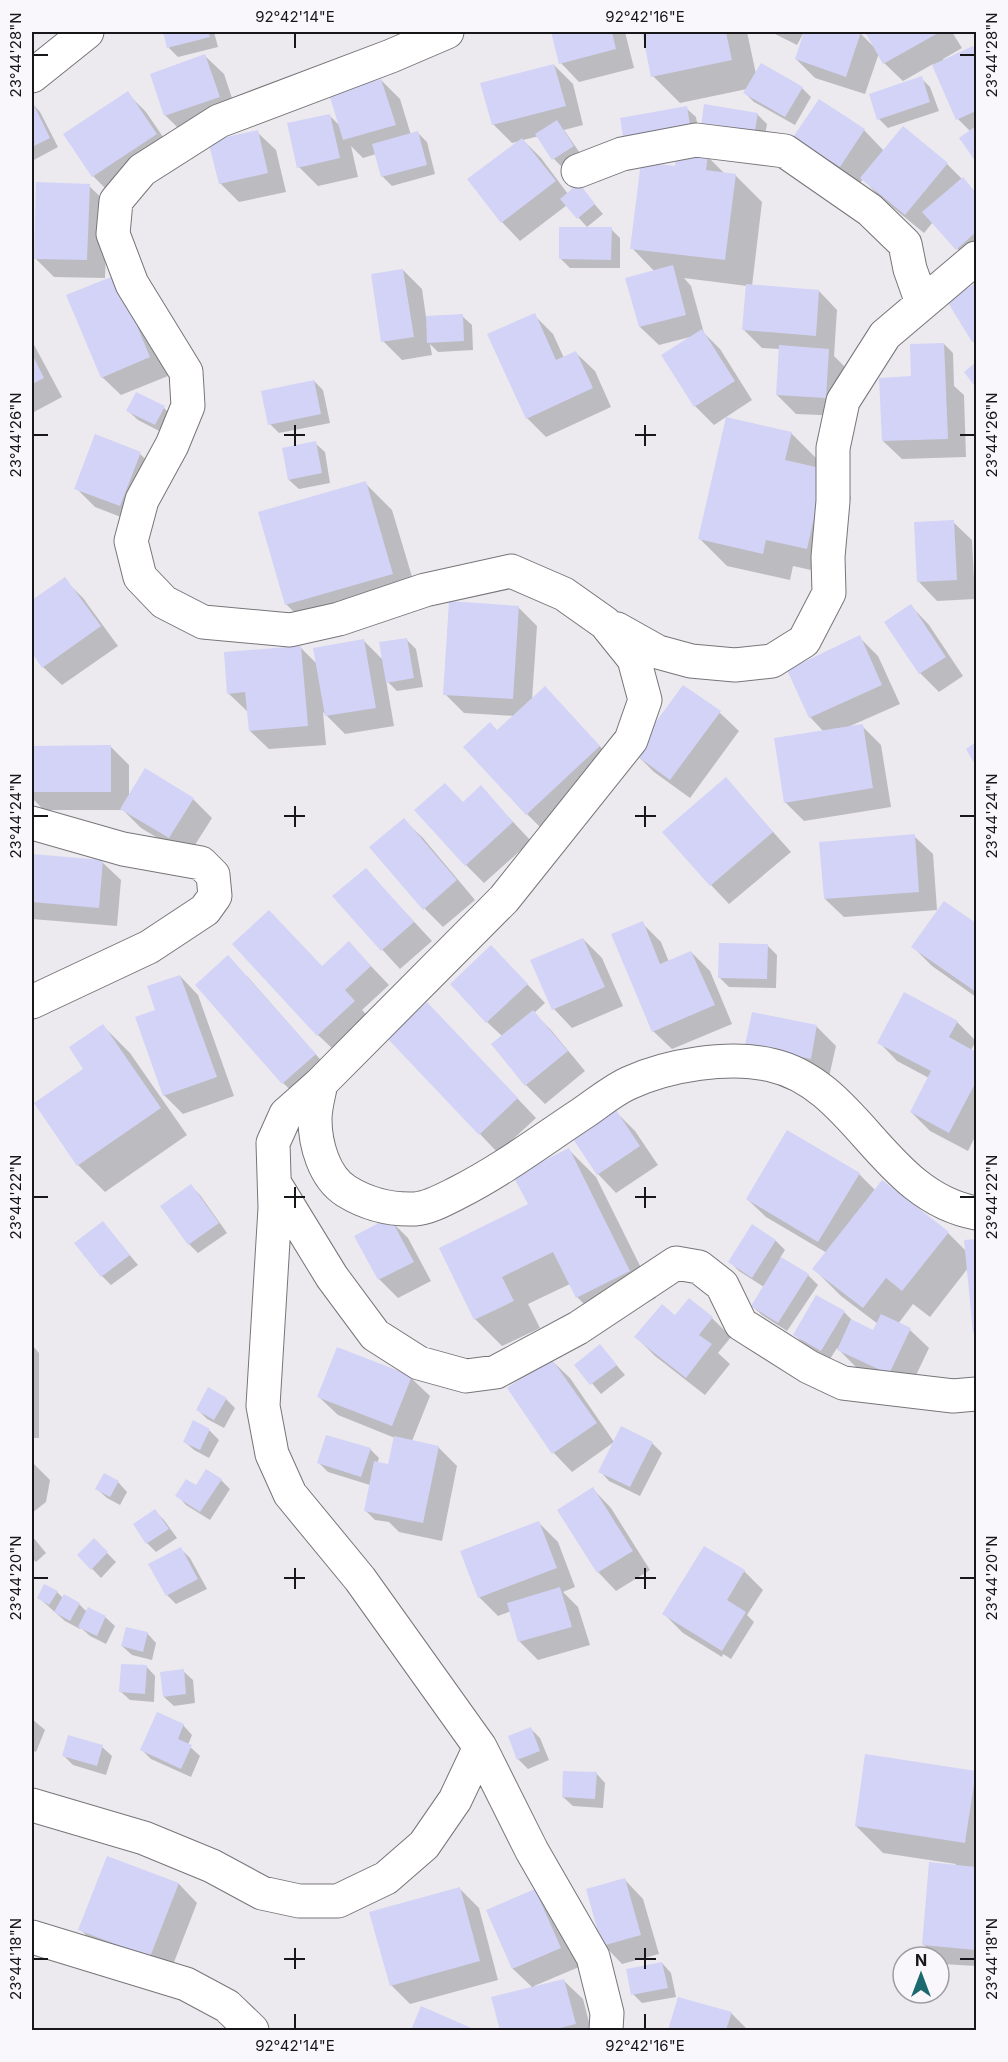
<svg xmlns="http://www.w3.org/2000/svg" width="1008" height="2062" font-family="Inter,sans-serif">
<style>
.shadow{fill:#0003}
.building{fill:#d2d3f6}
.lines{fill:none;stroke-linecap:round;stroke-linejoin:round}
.street-casing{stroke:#777579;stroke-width:35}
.street{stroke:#fff;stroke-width:33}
.ticks{fill:none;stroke:#171618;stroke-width:2}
.neatline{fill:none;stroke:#171618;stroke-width:2}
.ticks-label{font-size:15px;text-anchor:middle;fill:#171618}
</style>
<rect width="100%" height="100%" fill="#eceaef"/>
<path class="shadow" d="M165,32H214L218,47L178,57L169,48Z
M553,32H625L634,68L579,82L561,63Z
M644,32H747L756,74L802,88L811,97L795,125L754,102L745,93L747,89L680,103L653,76Z
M771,32H855L860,33L874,47L866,32H952L962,48L943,59L944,61L973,48L976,52V159L962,138L971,132L958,119L933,64L903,81L884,63L879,53L865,94L815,78L796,59L805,34H803L797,45Z
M205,56L224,74L238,116L184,134L166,116L152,75Z
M554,65L573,84L583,125L564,130L582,156L563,168L554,159L539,136L523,140L541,158L568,194L579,186L603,214L587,227L567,205L520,241L502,222L520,141L512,143L493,124Z
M921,78L930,87L939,111L888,128L879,119Z
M381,80L400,99L411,135L418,133L427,142L435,174L392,186L383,177L376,154L363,158L351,146L358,177L318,186L299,167L329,115L340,126Z
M127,93L146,112L174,153L112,195L93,176L65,135Z
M32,103L40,112L58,147L32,161Z
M686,108L696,117L700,140L626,142Z
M757,114L767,124L763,145L712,136Z
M864,130L884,151L947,164L976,193L975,268L933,222L924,233L880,197L863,179L859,185L814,155L795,137Z
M257,132L276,150L286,192L239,202L220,183Z
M708,157L725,174L735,175L762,202L752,286L819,291L837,310L834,356L847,369L844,416L796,414L777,395L780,349L762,348L743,329L747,286L684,278L691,286L704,333L720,349L752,400L714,425L695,406L690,337L659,345L640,327L655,272L632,248L677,168Z
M89,186L108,204L105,278L54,277L35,258Z
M611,229L620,238V268H570L560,258Z
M403,270L422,289L426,317L462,316L472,325L473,350L438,352L430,344L432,355L402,360L383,341Z
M976,285V344L973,341Z
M134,295L168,376L121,395L102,377Z
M534,315L553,334L564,358L576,353L595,371L611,407L546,437L527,418Z
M32,341L62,397L32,413Z
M944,344L953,353L954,386L964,395L966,457L902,459L883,441L915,378Z
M314,381L323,390L330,423L279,433L270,424Z
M164,408L173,417L165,434L138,420L128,411Z
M791,433L818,460L816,468L824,470L851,497L833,575L793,566L790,580L727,566L700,539Z
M315,443L325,452L330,483L299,489L289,480Z
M140,454L159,472L139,524L95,507L76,488Z
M365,483L392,510L419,600L313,631L286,604Z
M953,522L972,540L975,599L937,601L919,582Z
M64,579L83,598L118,646L62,685L43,667L32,650V602Z
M911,606L929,625L963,676L939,692L920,673L886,623Z
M518,607L537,626L532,700L545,688L626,774L554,841L527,814L498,732L515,716L464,713L445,694Z
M859,637L878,656L900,704L848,727L862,726L881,745L891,807L804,821L785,802L824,732L810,717Z
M363,640L384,661L407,640L416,649L423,687L397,691L386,680L394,726L345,734L323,712L326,745L269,749L250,731L248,712L228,693L300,647L318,665Z
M683,687L720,713L739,731L690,798L654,772L635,753Z
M110,746L129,765V797L193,799L212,818L188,856L141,828L123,810H44L32,798V748Z
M726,779L791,852L729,904L711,885Z
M481,788L531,841L484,883L466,865L464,803Z
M404,820L423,838L475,900L443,927L424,908Z
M914,836L933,854L937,910L844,917L825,899Z
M32,855L102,862L121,880L117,926L32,919Z
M366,870L432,941L400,969L334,897Z
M945,903L976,925V997L932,966L913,947Z
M642,923L661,942L669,962L691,952L710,971L732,1024L672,1049L653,1031Z
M583,939L602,958L623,1006L572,1028L554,1009L532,961Z
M768,946L777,955L776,988L729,987L719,977Z
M367,962L389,985L362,1010L372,1020L337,1053L318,1035L323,967Z
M510,966L545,1003L534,1013L551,1030L585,1071L545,1104L526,1085L493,1044L502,1036L487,1022Z
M180,976L198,995L234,1096L183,1114L164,1095L157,1010Z
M247,976L333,1074L302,1101L283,1083Z
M905,994L957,1022L976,1041L971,1050L976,1053V1135L968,1151L930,1131L911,1112L929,1078L897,1061L879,1042Z
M754,1013L817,1027L836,1046L829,1077L765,1064Z
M446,1023L536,1118L498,1153L480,1134Z
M103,1026L130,1053L187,1135L105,1192L78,1165L86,1069Z
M616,1112L635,1131L658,1165L616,1193L598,1174Z
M569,1150L596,1177L656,1298L604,1324L577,1297L570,1284L528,1304L540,1328L502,1346L475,1319L530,1205Z
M859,1174L876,1191L948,1233L967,1252L966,1241L976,1240V1334L968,1268L930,1317L913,1304L898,1324L910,1330L929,1348L908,1392L858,1369L837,1348L830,1359L804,1344L795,1335L844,1312L854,1322L874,1332L878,1324L841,1296L814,1269L827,1253L766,1217L747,1199Z
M191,1186L200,1195L227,1233L198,1253L189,1244Z
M389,1219L408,1238L431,1281L398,1298L379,1279L356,1236Z
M103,1223L138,1265L111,1285L102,1276Z
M753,1226L776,1241L785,1250L780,1258L808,1275L818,1285L787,1331L762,1315L752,1306L764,1287L739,1271L730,1262Z
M676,1317L712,1318L731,1337L718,1353L730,1364L705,1395L655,1356L636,1337Z
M32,1345L39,1353V1438H32Z
M600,1346L625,1375L601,1394L577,1365Z
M551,1360L570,1378L614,1442L572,1472L554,1453Z
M411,1378L430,1396L412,1441L438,1447L457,1466L442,1541L399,1532L389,1522L375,1520L365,1510L370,1485L328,1472L319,1463L370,1449L379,1458L377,1464L389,1466L395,1438L338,1415L319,1397Z
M226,1399L235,1408L224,1428L207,1419L198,1410Z
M194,1422L209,1430L219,1440L209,1458L194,1450L184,1441Z
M622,1428L652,1443L662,1453L640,1496L609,1481L600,1471Z
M32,1462L50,1480L46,1502L32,1513Z
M221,1480L230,1489L210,1520L186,1505L177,1495L196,1487Z
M118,1482L127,1492L120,1505L107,1498L97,1489Z
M593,1489L611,1508L650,1570L616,1591L598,1572Z
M155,1511L164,1520L177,1538L156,1552L147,1543Z
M539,1523L558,1542L575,1587L563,1592L578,1607L590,1645L538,1660L520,1642L511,1611L498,1616L479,1597Z
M32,1536L46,1553L36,1562L32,1558Z
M94,1540L116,1562L101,1578L79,1555Z
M181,1549L190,1558L207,1589L176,1604L167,1595Z
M744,1571L763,1590L747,1615L754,1622L731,1659L723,1654L722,1657L683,1633L664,1614Z
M57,1592L63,1598L79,1604L87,1612L105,1617L115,1626L106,1644L90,1636L81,1628L80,1629L65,1621L39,1598Z
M147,1633L156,1643L152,1660L132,1655L122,1646Z
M146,1666L155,1676L154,1702L130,1700L120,1691Z
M183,1671L193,1680L195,1703L174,1706L164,1697Z
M32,1719L45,1730L36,1752L32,1750Z
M183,1725L192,1735L188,1745L200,1756L191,1777L151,1759L142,1750Z
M531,1729L540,1738L549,1760L528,1769L518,1759Z
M102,1747L112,1756L106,1775L73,1765L64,1756Z
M867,1756L976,1773V1966L943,1964L939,1957H936L924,1945L956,1864L883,1853L856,1826Z
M596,1773L605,1783L603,1808L573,1806L563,1797Z
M108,1858L179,1884L197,1903L169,1975L99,1948L80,1929Z
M625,1880L643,1899L659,1954L622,1964L604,1945Z
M460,1889L479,1908L498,1980L410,2004L391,1985Z
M535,1891L554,1910L579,1967L534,1986L535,1988L564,1981L583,1999L591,2030H501L493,1999L533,1988L513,1969L488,1911Z
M662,1963L671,1973L676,1997L642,2003L633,1994Z
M679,1999L731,2013L748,2030H670Z
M422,2008L472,2030H412Z"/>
<path class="building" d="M163,32H208L210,37L167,48Z
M551,32H612L616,49L559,64Z
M642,32H726L732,60L651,77Z
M804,32H861L846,77L795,59Z
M865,32H940L883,64Z
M973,46L976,53V111L956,120L932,65Z
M205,54L220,97L164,116L150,74Z
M761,63L803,87L785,117L743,93Z
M554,64L566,106L492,125L480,83Z
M922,76L930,102L877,120L869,94Z
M381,79L396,125L343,140L329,94Z
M128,91L157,134L92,177L63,134Z
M819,99L865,129L840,167L793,137Z
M32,101L50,138L32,147Z
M704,104L758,113L754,136L701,127Z
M687,106L691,131L624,143L620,118Z
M330,114L340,158L297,168L287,123Z
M557,120L574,146L552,160L535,134Z
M903,126L948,163L905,215L860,178Z
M976,126V162L959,138Z
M258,130L268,173L219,184L208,141Z
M418,131L427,165L381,177L372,144Z
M522,138L556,181L501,223L467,179Z
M677,151L708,155L706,170L736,174L725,260L630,249L641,162L675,166Z
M963,177L976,193V232L956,250L922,212Z
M36,182L90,184L87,260L34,259Z
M579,183L595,204L577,219L560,199Z
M559,227H612L611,260L559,259Z
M673,265L686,315L639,327L625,278Z
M403,269L414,337L381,342L371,274Z
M116,275L150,357L101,378L66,295Z
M976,283V339L972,342L947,301Z
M746,284L819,290L816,336L742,330Z
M535,313L556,360L576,351L593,388L526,419L487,334Z
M463,314L464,341L427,343L426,316Z
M702,329L735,381L694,407L661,355Z
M944,343L948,439L882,441L879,378L911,376L910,344Z
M779,345L829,349L826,398L776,395Z
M32,354L44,378L32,384Z
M976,362V388L964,372Z
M314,380L321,414L268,425L261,391Z
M136,392L165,406L155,425L126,411Z
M726,417L792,432L785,460L825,469L807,549L766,540L763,554L698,539Z
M95,434L141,452L120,506L74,489Z
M316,441L322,473L288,480L282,448Z
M366,481L393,574L285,605L258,512Z
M954,520L957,580L917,582L914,522Z
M65,577L101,626L42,668L32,653V600Z
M449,601L519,606L513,699L443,695Z
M911,604L946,657L919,674L884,622Z
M860,635L882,685L809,718L787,670Z
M407,638L414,678L386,683L379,642Z
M364,639L376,708L325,716L313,648Z
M301,646L308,726L249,731L245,692L227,694L224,652Z
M683,685L721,711L670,780L633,753Z
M545,686L600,746L526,815L463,747L490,722L497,730Z
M863,724L873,788L784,803L774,738Z
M976,742V766L966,749Z
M111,745V792H32V746Z
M145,768L194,798L169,838L120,809Z
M726,777L773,832L710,886L662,832Z
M445,783L463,802L481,785L513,822L465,866L414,810Z
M404,818L457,880L423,910L369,847Z
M915,834L919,892L824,899L819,842Z
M32,854L103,860L99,908L32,902Z
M366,868L414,922L381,951L332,896Z
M944,901L976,923V992L911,947Z
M269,910L322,966L349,941L371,966L345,990L355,1001L317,1036L232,944Z
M643,921L660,964L691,951L715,1005L652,1032L611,934Z
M583,938L605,987L552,1010L530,960Z
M719,943L768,944L767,979L718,978Z
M491,945L528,984L486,1023L450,984Z
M228,955L316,1054L282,1084L195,985Z
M180,975L217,1077L163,1096L135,1017L155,1010L147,986Z
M904,992L958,1021L949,1037L976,1052V1082L949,1133L910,1112L931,1071L877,1043Z
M427,1002L518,1098L479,1135L388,1039Z
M533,1010L568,1051L525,1086L491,1044Z
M752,1012L817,1025L811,1059L745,1045Z
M103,1024L161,1108L77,1166L34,1103L83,1069L69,1047Z
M616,1110L640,1146L597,1175L573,1139Z
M787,1130L860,1173L818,1242L746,1199Z
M569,1148L630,1271L576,1298L553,1252L502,1277L514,1301L474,1320L439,1248L528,1204L513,1176Z
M882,1180L949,1232L902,1291L886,1278L863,1308L812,1269Z
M191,1184L219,1223L188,1245L160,1206Z
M390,1217L414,1262L378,1280L354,1236Z
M103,1221L130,1255L101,1277L74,1243Z
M752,1224L776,1240L752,1278L728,1262Z
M976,1239V1333H973L964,1240Z
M781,1257L809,1274L778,1323L751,1306Z
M816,1295L845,1311L821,1351L793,1335Z
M689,1298L713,1317L699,1335L712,1344L686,1378L634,1337L662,1304L675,1315Z
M881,1314L911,1328L889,1374L837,1350L851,1319L873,1330Z
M600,1344L617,1365L590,1385L574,1365Z
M337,1347L412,1376L392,1426L317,1397Z
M551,1358L597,1423L552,1454L507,1388Z
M208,1387L227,1398L214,1420L196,1410Z
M193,1420L210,1429L200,1450L183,1442Z
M621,1426L653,1442L630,1487L598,1472Z
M326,1435L371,1448L361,1477L317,1463Z
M394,1436L439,1446L423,1523L364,1511L374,1461L388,1464Z
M206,1469L222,1479L200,1512L175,1496L186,1479L196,1485Z
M104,1473L119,1481L110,1497L95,1489Z
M593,1487L633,1551L597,1573L557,1510Z
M155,1509L169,1529L146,1544L133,1524Z
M539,1521L557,1568L478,1598L460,1551Z
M94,1538L108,1552L91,1570L77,1555Z
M704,1546L745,1570L727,1600L746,1612L722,1651L662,1614Z
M181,1547L198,1579L166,1596L148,1564Z
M44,1584L58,1591L49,1605L37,1598Z
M560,1587L572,1627L518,1642L507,1603Z
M64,1594L80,1603L70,1621L54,1612Z
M88,1607L106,1616L97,1636L78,1627Z
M126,1627L148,1632L143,1652L121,1646Z
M121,1664L147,1665L145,1694L119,1692Z
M184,1669L186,1694L163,1697L160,1672Z
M157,1712L184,1724L178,1739L192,1745L181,1769L140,1750Z
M531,1727L540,1751L517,1760L508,1736Z
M68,1735L103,1745L97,1766L62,1756Z
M865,1754L976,1771L965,1843L855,1826Z
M563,1771L597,1772L595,1799L562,1797Z
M107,1856L179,1883L150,1957L78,1930Z
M929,1862L976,1867V1950L922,1945Z
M625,1878L641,1935L602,1946L586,1889Z
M460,1887L480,1961L390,1986L369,1912Z
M535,1889L561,1948L512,1969L486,1910Z
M662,1962L668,1988L631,1995L626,1969Z
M564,1979L576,2024L552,2030H500L491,1997Z
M678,1997L732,2012L726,2030H668Z
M421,2006L476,2030H411Z"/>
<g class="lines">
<g class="street-casing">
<path id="street" d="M447,32L391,56L219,121L142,170L116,201L113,234L132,284L186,372L188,406L172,445L142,500L131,541L140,577L164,602L203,622L290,630L339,619L425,590L511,571L564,594L605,623L634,659L645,700L631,740L504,899L321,1083C319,1094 315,1107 315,1119C315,1144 324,1177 346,1191C367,1204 389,1210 415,1209C429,1208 445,1199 457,1193C501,1171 542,1140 583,1113C598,1103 613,1090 629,1083C668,1065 729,1055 771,1065C857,1084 883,1196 976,1213
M32,76L87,32
M578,171L622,154L696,140L785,151L870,210L905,244L910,269L922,303
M617,629L658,652L691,661L735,665L772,661L804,641L829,593L828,557L833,501V448L843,401L885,335L976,258
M32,823L123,849L201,863L213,875L215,896L205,910L149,947L32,1002
M321,1083L286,1114L273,1143L275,1208L263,1406L272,1454L290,1494L360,1579L480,1747L532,1851L593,1957L607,2013L606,2030
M275,1184L332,1277L375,1335L419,1363L466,1376L496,1372L578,1328L676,1263L699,1267L722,1285L741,1324L809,1367L843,1383L953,1396L976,1394
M32,1805L144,1838L212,1866L262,1893L299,1901H338L386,1878L424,1845L455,1800L480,1747
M32,1937L186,1984L227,2006L252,2030"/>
</g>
<use href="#street" class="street"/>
</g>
<path class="ticks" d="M295,33V48M645,33V48M33,55H48M960,55H975M295,425V446M645,425V446M33,435H48M284,435H305M635,435H656M960,435H975M295,806V827M645,806V827M33,816H48M284,816H305M635,816H656M960,816H975M295,1187V1208M645,1187V1208M33,1197H48M284,1197H305M635,1197H656M960,1197H975M295,1568V1589M645,1568V1589M33,1578H48M284,1578H305M635,1578H656M960,1578H975M295,1948V1969M645,1948V1969M33,1959H48M284,1959H305M635,1959H656M960,1959H975M295,2014V2029M645,2014V2029"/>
<rect width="1008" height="2062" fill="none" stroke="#f9f7fc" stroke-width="66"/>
<g transform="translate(921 1975)"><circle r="28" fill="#f9f7fc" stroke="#9f9da1" stroke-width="1.5"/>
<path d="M0-4.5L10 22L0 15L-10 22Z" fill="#1c686f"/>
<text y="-9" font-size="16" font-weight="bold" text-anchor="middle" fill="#171618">N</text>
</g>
<rect x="33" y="33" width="942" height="1996" class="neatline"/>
<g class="ticks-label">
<text x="295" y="22">92°42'14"E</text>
<text x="645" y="22">92°42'16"E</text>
<text transform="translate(16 55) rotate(-90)" y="5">23°44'28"N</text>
<text transform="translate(992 55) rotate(-90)" y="5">23°44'28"N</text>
<text transform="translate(16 435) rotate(-90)" y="5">23°44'26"N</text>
<text transform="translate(992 435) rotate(-90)" y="5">23°44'26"N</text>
<text transform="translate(16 816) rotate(-90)" y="5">23°44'24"N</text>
<text transform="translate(992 816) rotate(-90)" y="5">23°44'24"N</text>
<text transform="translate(16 1197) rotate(-90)" y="5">23°44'22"N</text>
<text transform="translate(992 1197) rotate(-90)" y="5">23°44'22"N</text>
<text transform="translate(16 1578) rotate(-90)" y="5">23°44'20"N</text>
<text transform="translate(992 1578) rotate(-90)" y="5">23°44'20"N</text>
<text transform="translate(16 1959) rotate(-90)" y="5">23°44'18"N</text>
<text transform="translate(992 1959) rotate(-90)" y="5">23°44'18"N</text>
<text x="295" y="2051">92°42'14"E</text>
<text x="645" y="2051">92°42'16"E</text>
</g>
</svg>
